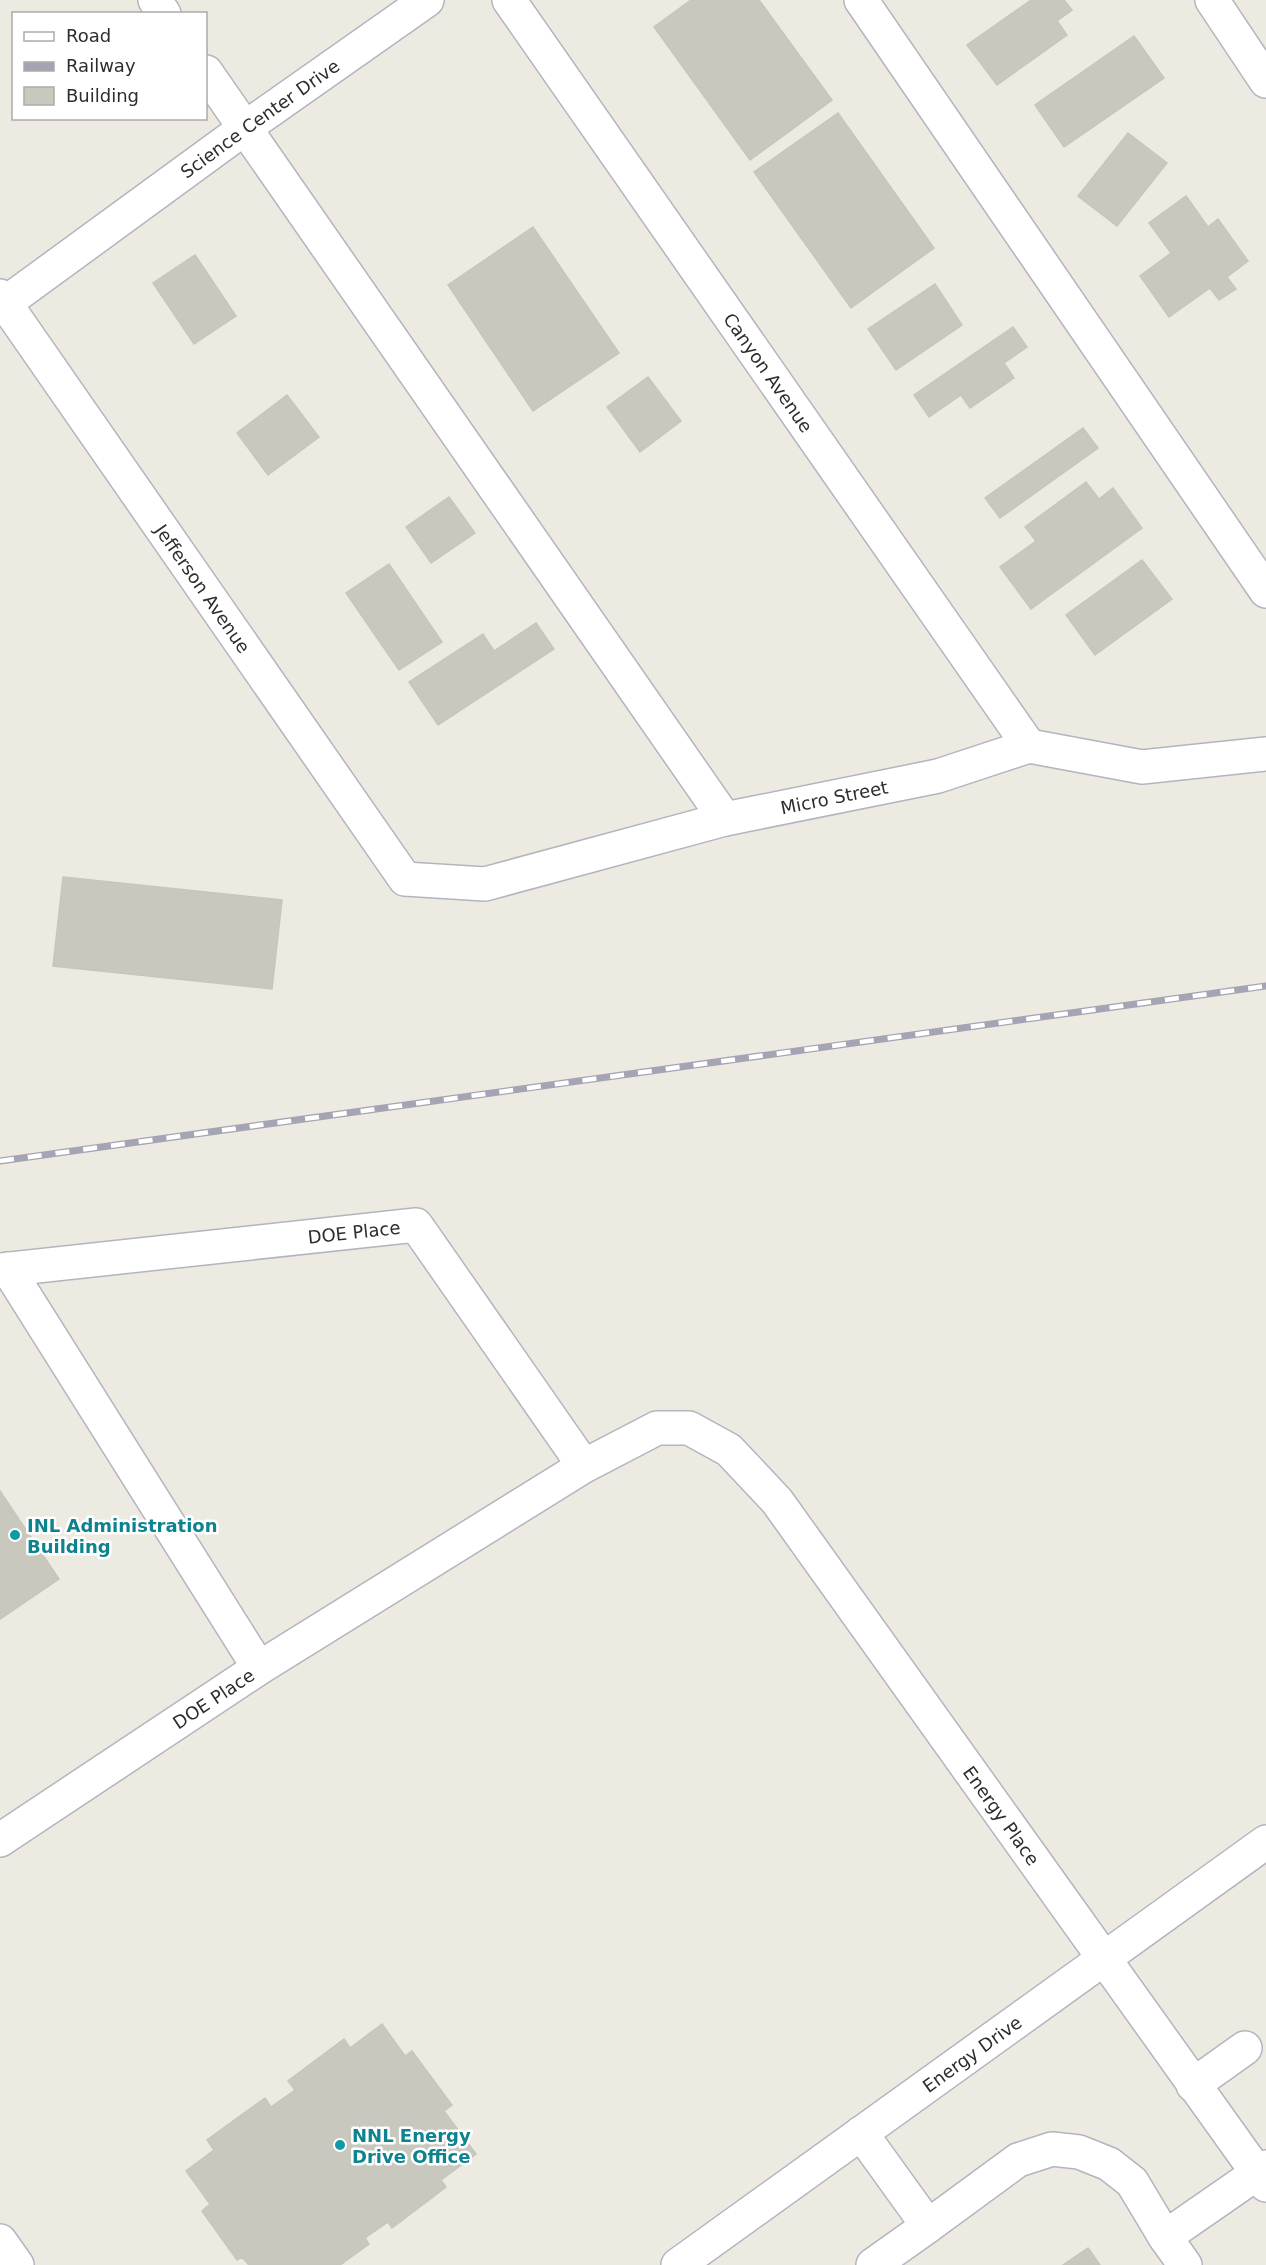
<svg xmlns="http://www.w3.org/2000/svg" width="1266" height="2265" font-family="'DejaVu Sans',sans-serif">
<style>
.building{fill:#c9c8bf;stroke:#c8c6ba;stroke-width:1.5}
.lines{fill:none;stroke-linecap:round;stroke-linejoin:round}
.minor-casing{stroke:#b4b4bf;stroke-width:36}
.minor{stroke:#fff;stroke-width:33}
.rail-casing{stroke:#a4a4b5;stroke-width:7}
.rail{stroke:#fff;stroke-width:4.5;stroke-dasharray:14;stroke-linecap:butt}
.culture-dot{fill:#0f9aa8;stroke:#fff;stroke-width:2}
.labels{text-anchor:middle;dominant-baseline:central;stroke-width:5;stroke-linejoin:round;paint-order:stroke}
.street-label{font-size:18px;fill:#2d2d2d;stroke:#fff}
.culture-label{font-size:18px;font-weight:bold;fill:#0d838f;stroke:#fff;text-anchor:start}
</style>
<rect width="100%" height="100%" fill="#edeae1"/>
<path class="building" d="M691,0H759L832,100L750,160L654,27Z
M1031,0H1064L1072,10L1057,21L1067,35L997,85L967,45Z
M1134,36L1164,78L1064,147L1035,105Z
M838,113L934,248L851,308L754,172Z
M1128,133L1167,163L1117,226L1078,196Z
M1186,196L1208,227L1218,219L1248,261L1227,277L1236,289L1219,300L1210,288L1169,317L1140,276L1171,253L1149,223Z
M533,227L619,353L533,411L448,285Z
M195,255L236,316L194,344L153,283Z
M935,284L962,325L896,370L868,329Z
M1013,327L1027,347L1004,363L1014,378L970,408L961,395L929,417L914,395Z
M648,377L681,421L640,452L607,407Z
M287,395L319,437L268,475L237,433Z
M1083,428L1098,448L1000,518L985,498Z
M1086,482L1099,499L1113,488L1142,528L1031,609L1000,567L1036,541L1025,527Z
M449,497L475,533L431,563L406,527Z
M1142,560L1172,599L1095,655L1066,615Z
M389,564L442,642L399,670L346,593Z
M536,623L554,649L438,725L409,682L483,634L494,651Z
M63,877L282,900L272,989L53,966Z
M0,1491L59,1579L0,1619Z
M382,2024L405,2056L412,2051L452,2105L444,2111L476,2154L441,2180L446,2187L392,2228L388,2222L365,2238L369,2244L340,2265H249L242,2257L237,2260L202,2211L210,2204L186,2171L214,2150L207,2140L265,2098L271,2107L295,2090L288,2081L344,2039L350,2048Z
M1088,2248L1100,2265H1063Z"/>
<g class="lines">
<g class="minor-casing">
<g id="minor">
<path d="M155,0L164,14"/>
<path id="s1" d="M509,0L1029,746"/>
<path d="M861,0L1266,591"/>
<path d="M1212,0L1266,81"/>
<path d="M206,72L725,819"/>
<path id="s2" d="M0,296L405,879L485,884L725,819L938,776L1029,746L1142,767L1266,754"/>
<path id="s3" d="M0,307L245,128L427,0"/>
<path d="M8,1269L259,1668"/>
<path id="s4" d="M0,1270L416,1225L584,1466"/>
<path id="s5" d="M0,1840L259,1668L584,1466L657,1428H689L729,1450L777,1501L1266,2185"/>
<path d="M1193,2085L1245,2048"/>
<path d="M861,2133L928,2226L1018,2160L1052,2149L1079,2152L1109,2164L1132,2182L1165,2237L1266,2167"/>
<path d="M1165,2237L1185,2265"/>
<path d="M0,2241L17,2265"/>
<path id="s6" d="M678,2265L1266,1842"/>
<path d="M873,2265L928,2226"/>
</g>
</g>
<use href="#minor" class="minor"/>
<g class="rail-casing">
<path id="rail" d="M0,1161L1266,986"/>
</g>
<use href="#rail" class="rail"/>
</g>
<g class="culture-dot">
<circle cx="15" cy="1535" r="6"/>
<circle cx="340" cy="2145" r="6"/>
</g>
<g class="labels">
<g class="street-label">
<text stroke="none"><textPath href="#s3" startOffset="321">Science Center Drive</textPath></text>
<text stroke="none"><textPath href="#s1" startOffset="454">Canyon Avenue</textPath></text>
<text stroke="none"><textPath href="#s2" startOffset="356">Jefferson Avenue</textPath></text>
<text stroke="none"><textPath href="#s2" startOffset="1150">Micro Street</textPath></text>
<text stroke="none"><textPath href="#s4" startOffset="356">DOE Place</textPath></text>
<text stroke="none"><textPath href="#s5" startOffset="256">DOE Place</textPath></text>
<text stroke="none"><textPath href="#s5" startOffset="1310">Energy Place</textPath></text>
<text stroke="none"><textPath href="#s6" startOffset="362">Energy Drive</textPath></text>
</g>
<g class="culture-label">
<text x="27" y="1525">INL Administration<tspan x="27" dy="21">Building</tspan></text>
<text x="352" y="2135">NNL Energy<tspan x="352" dy="21">Drive Office</tspan></text>
</g>
</g>
<rect x="12" y="12" width="195" height="108" fill="#ffffff" stroke="#ababab" stroke-width="1.5"/>
<rect x="24" y="32" width="30" height="9" fill="#ffffff" stroke="#ababab" stroke-width="1.5"/>
<text x="66" y="42" font-size="18" fill="#2d2d2d">Road</text>
<rect x="24" y="62" width="30" height="9" fill="#a4a4b5" stroke="#ababab" stroke-width="1.5"/>
<text x="66" y="72" font-size="18" fill="#2d2d2d">Railway</text>
<rect x="24" y="87" width="30" height="18" fill="#c9c8bf" stroke="#ababab" stroke-width="1.5"/>
<text x="66" y="102" font-size="18" fill="#2d2d2d">Building</text>
</svg>
